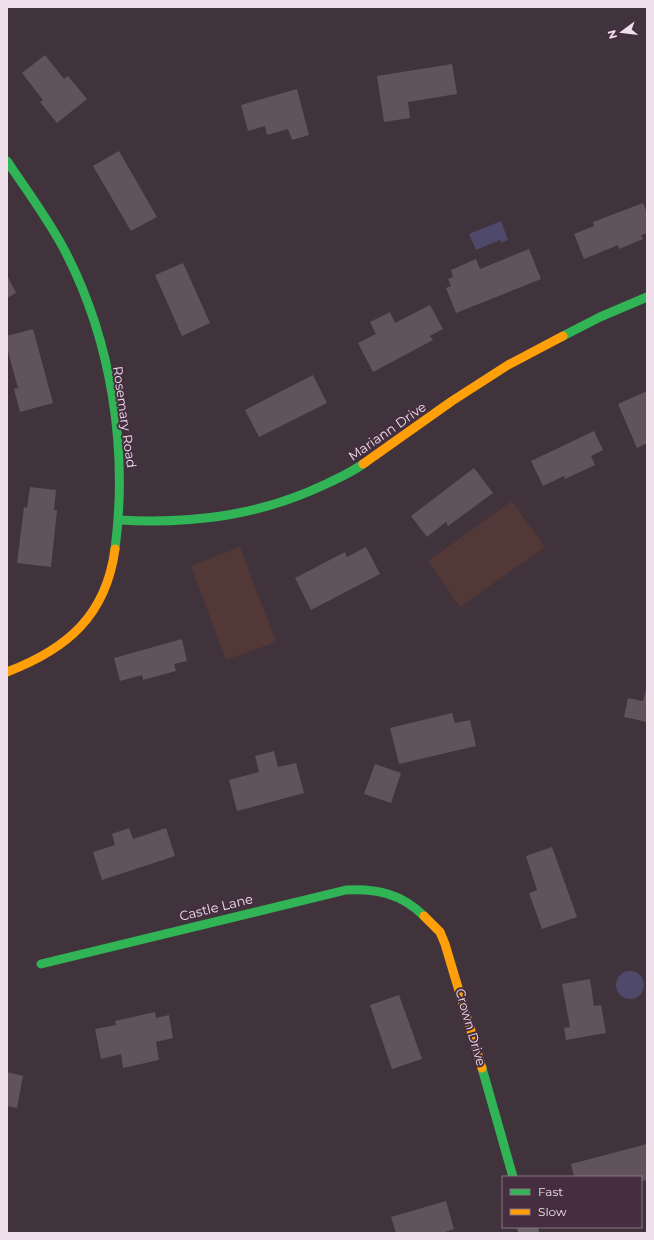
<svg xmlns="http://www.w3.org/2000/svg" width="654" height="1240" font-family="Montserrat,sans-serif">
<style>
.green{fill:#533838}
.water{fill:#4f4a6b}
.building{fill:#61535a}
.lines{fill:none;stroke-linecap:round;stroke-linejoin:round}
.street{stroke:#676368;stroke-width:20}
.fast{stroke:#30b455;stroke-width:9}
.slow{stroke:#ff9f0a;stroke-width:9}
.labels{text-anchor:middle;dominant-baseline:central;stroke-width:4;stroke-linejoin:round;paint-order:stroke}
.street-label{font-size:13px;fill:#eedfea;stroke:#452e3f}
</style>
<rect width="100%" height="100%" fill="#40333c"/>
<path class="green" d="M512,501L545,547L460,607L428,561Z
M240,547L276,642L226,660L191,566Z"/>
<path class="water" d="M501,221L508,240L501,243L500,240L476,250L469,234Z
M616 985a14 14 0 1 1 28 0a14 14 0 1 1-28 0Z"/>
<path class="building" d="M45,55L64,79L68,76L87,99L57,123L40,102L43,100L22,73Z
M452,64L457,94L408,102L410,118L384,122L377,76Z
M297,89L309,135L292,140L288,129L267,135L265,126L248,131L241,105Z
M119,151L157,217L131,231L93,166Z
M643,203L647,213V233L641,235L643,239L619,249L618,245L584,259L574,234L594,226L593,222Z
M529,249L541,279L456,313L446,288L451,286L448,279L453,277L451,270L476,259L480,269Z
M183,263L210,323L182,336L155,275Z
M7,275L16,293L7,298Z
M430,305L443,329L430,336L433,340L373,372L358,343L376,334L370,322L390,312L395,323Z
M33,329L53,403L20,412L14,389L18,388L7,348V336Z
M313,375L327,403L259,437L245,410Z
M647,391V443L637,448L618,404Z
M594,431L603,450L591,456L595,465L565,479L564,476L543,486L531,461Z
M474,468L493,493L448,526L446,522L427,537L411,516Z
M30,487L56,490L54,510H57L51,567L17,563L24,507L27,508Z
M366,547L380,574L311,610L295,578L345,552L347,557Z
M182,639L187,661L174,664L176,671L143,680L142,675L120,681L114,658Z
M647,686V722L624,717L628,698L643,701Z
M452,713L455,723L470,720L476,746L399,764L390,728Z
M274,751L278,767L296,763L304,793L237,811L229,780L259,772L255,756Z
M375,764L401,773L391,803L364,794Z
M129,828L133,839L166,828L175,856L102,880L93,852L115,845L112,834Z
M552,847L577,917L542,929L529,893L537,890L526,856Z
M590,979L594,1006L601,1005L606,1033L566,1040L564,1028L570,1027L562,984Z
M399,995L422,1059L392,1069L370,1005Z
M155,1012L156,1018L169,1015L173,1038L156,1042L159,1060L123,1068L121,1054L101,1059L95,1029L116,1025L115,1021Z
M7,1072L23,1076L17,1108L7,1106Z
M647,1144V1180L641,1181V1177H574L571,1164Z
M446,1201L454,1229L442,1233H396L391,1217Z"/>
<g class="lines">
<path class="street" d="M527,1227L529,1233"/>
<path class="fast" d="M7,161C27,191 49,220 66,253C112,343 128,449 115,549
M563,336L600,317L647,297
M119,520C192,524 259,516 326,484C339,478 352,472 363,464
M41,964L346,890C376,888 402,894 424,916
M482,1068L513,1177"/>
<path class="slow" d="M363,464L452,401L508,365L563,336
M7,672C67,649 106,616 115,549
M424,916L440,932L445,944L482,1068"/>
</g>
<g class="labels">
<g class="street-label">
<text transform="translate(125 417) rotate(82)">Rosemary Road</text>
<text transform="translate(387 431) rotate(-35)">Mariann Drive</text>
<text transform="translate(216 907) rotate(-14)">Castle Lane</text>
<text transform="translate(471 1027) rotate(74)">Crown Drive</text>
</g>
</g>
<rect width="654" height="1240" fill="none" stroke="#eedfea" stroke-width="16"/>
<rect x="502" y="1176" width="140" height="52" fill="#452e3f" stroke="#897583"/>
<rect x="510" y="1189" width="20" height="6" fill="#30b455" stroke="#897583"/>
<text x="538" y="1196" font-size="12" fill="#eedfea">Fast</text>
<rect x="510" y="1209" width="20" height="6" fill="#ff9f0a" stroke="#897583"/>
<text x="538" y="1216" font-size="12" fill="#eedfea">Slow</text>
<g transform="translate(622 32) rotate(255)" stroke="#452e3f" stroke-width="3" paint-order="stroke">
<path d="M0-3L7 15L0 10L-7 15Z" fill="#eedfea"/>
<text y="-6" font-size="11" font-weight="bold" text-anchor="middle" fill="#eedfea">N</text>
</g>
</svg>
